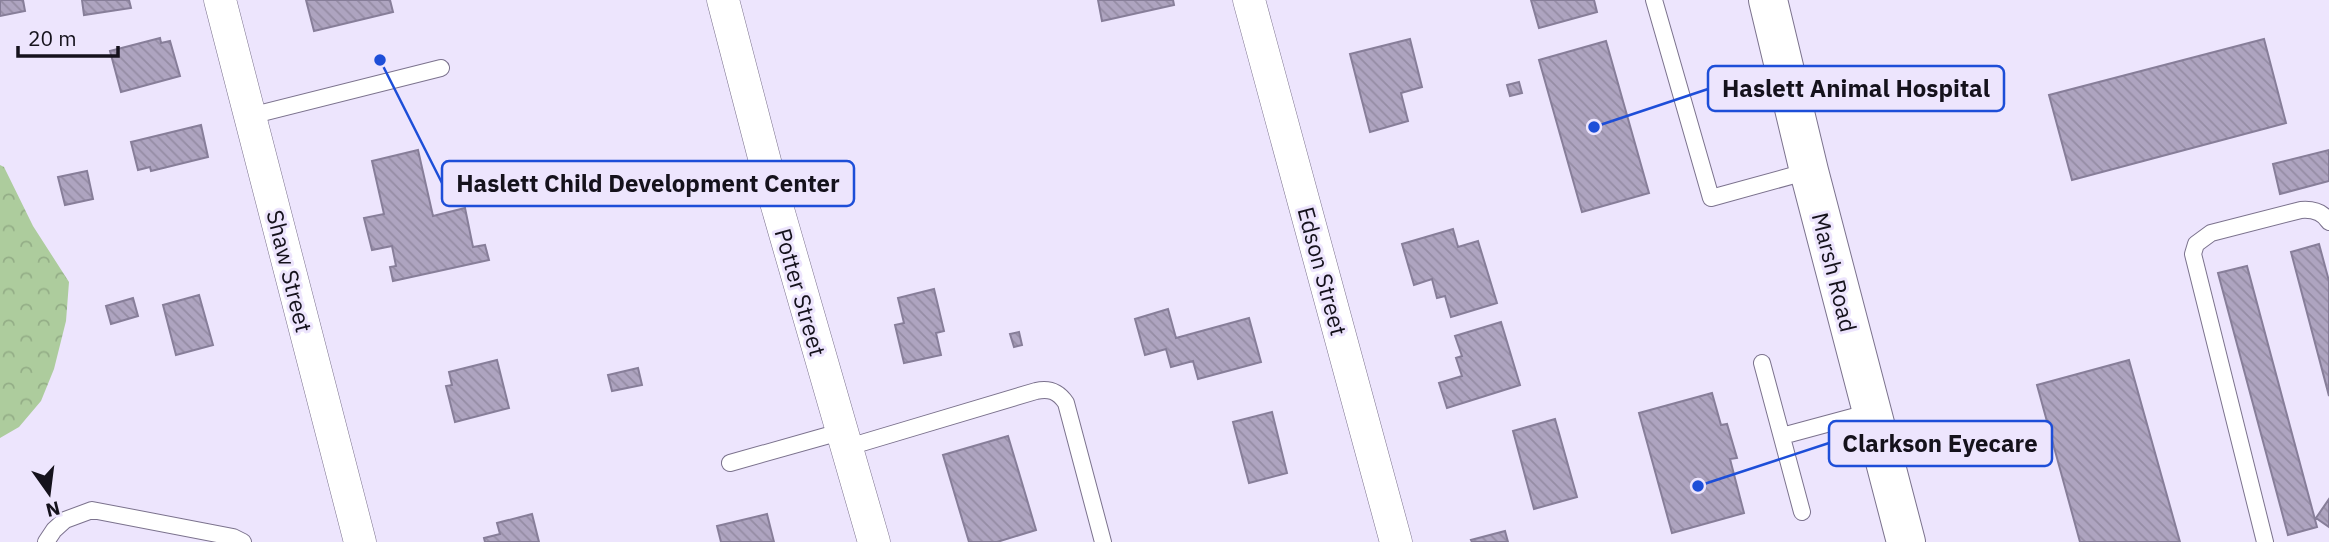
<svg xmlns="http://www.w3.org/2000/svg" width="2329" height="542" font-family="'IBM Plex Sans',sans-serif">
<style>
.forest{fill:url(#forest-crowns)}
.building{fill:url(#building-back-hatch);stroke:#877e99;stroke-width:2}
.lines{fill:none;stroke-linecap:round;stroke-linejoin:round}
.service-casing{stroke:#7b728d;stroke-width:18}
.minor-casing{stroke:#7b728d;stroke-width:33}
.secondary-casing{stroke:#7b728d;stroke-width:40}
.service{stroke:#fff;stroke-width:16}
.minor{stroke:#fff;stroke-width:32}
.secondary{stroke:#fff;stroke-width:38}
.labels{text-anchor:middle;dominant-baseline:central;stroke-width:6;stroke-linejoin:round;paint-order:stroke}
.street-label{font-size:23px;fill:#15121c;stroke:#ede5fd}
.leader{fill:none;stroke:#1d4ed8;stroke-width:2.5}
.callout-dot{fill:#1d4ed8;stroke:#ede5fd;stroke-width:2.5}
.callout{fill:#ede5fd;stroke:#1d4ed8;stroke-width:2.5}
.callout-label{font-size:24px;text-anchor:middle;font-weight:bold;fill:#15121c}
</style>
<defs>
<pattern id="forest-crowns" width="20" height="18" patternUnits="userSpaceOnUse" patternTransform="scale(1.75)"><rect width="20" height="18" fill="#adcc9d"/><path d="M2 6a3 3 0 1 1 6 0M12 15a3 3 0 1 1 6 0" fill="none" stroke="#94ae87"/></pattern>
<pattern id="building-back-hatch" width="6" height="6" patternUnits="userSpaceOnUse" patternTransform="scale(1.75)"><rect width="6" height="6" fill="#aea4c0"/><path d="M-1 5l2 2M0 0l6 6M5-1l2 2" fill="none" stroke="#958ca4"/></pattern>
</defs>
<rect width="100%" height="100%" fill="#ede5fd"/>
<path class="forest" d="M0,165L4,167L33,226L69,282L66,321L54,369L41,401L19,427L0,438Z"/>
<path class="building" d="M0,0H23L25,11L0,16Z
M82,0H129L131,8L84,15Z
M306,0H390L393,12L314,31Z
M1098,0H1173L1174,5L1102,21Z
M1531,0H1594L1597,12L1539,28Z
M160,38L161,43L170,41L180,76L121,92L110,51Z
M1410,39L1422,87L1401,93L1408,121L1370,132L1350,54Z
M2264,39L2286,123L2072,180L2049,95Z
M1606,41L1649,193L1582,212L1539,60Z
M1519,82L1522,93L1510,96L1507,85Z
M201,125L208,157L151,171L150,167L138,170L131,142Z
M418,150L433,216L465,208L473,247L485,245L489,260L393,281L390,267L396,266L392,246L372,250L364,218L384,214L372,161Z
M2329,150V181L2280,194L2273,164Z
M87,171L93,199L65,205L58,177Z
M1453,229L1458,247L1478,241L1497,303L1451,317L1445,296L1437,298L1432,279L1414,285L1402,244Z
M2319,244L2329,281V396L2291,252Z
M2247,266L2317,527L2288,535L2218,273Z
M934,289L944,331L936,333L941,355L904,363L895,325L904,323L898,298Z
M199,295L213,345L176,355L163,305Z
M133,298L138,316L111,324L106,306Z
M1168,309L1176,338L1249,318L1261,362L1198,379L1193,361L1171,367L1166,349L1145,355L1135,319Z
M1501,322L1520,385L1447,408L1439,383L1462,376L1456,358L1462,356L1455,336Z
M1019,332L1022,345L1014,347L1010,334Z
M497,360L509,408L455,422L446,386L452,385L449,372Z
M2129,360L2180,542H2080L2037,385Z
M638,368L642,385L612,391L608,375Z
M1712,393L1721,425L1727,424L1737,458L1730,459L1744,513L1672,533L1639,413Z
M1272,412L1287,473L1249,483L1233,422Z
M1555,419L1577,497L1534,509L1513,431Z
M1008,436L1036,530L997,542H969L943,455Z
M2329,499V527L2316,518Z
M532,514L539,542H485L484,538L500,534L497,523Z
M767,514L774,542H721L717,526Z
M1505,531L1508,542H1472L1471,540Z"/>
<g class="lines">
<g class="service-casing">
<path id="service" d="M1654,0L1711,198L1809,171
M250,116L441,68
M1762,363L1802,512
M1782,436L1871,412
M845,448L1036,391C1049,388 1058,391 1066,403L1103,542
M730,463L840,432
M46,542L54,530L65,520L92,510L233,537L243,542
M2265,542L2193,254L2196,244L2211,233L2301,210C2313,209 2323,212 2329,222"/>
</g>
<g class="minor-casing">
<path id="minor" d="M220,0L360,542
M723,0L773,192L874,542
M1249,0L1396,542"/>
</g>
<g class="secondary-casing">
<path id="secondary" d="M1768,0L1809,171L1906,542"/>
</g>
<use href="#service" class="service"/>
<use href="#minor" class="minor"/>
<use href="#secondary" class="secondary"/>
</g>
<g class="labels">
<g class="street-label">
<text transform="translate(290 271) rotate(76)">Shaw Street</text>
<text transform="translate(1323 271) rotate(75)">Edson Street</text>
<text transform="translate(1835 272) rotate(76)">Marsh Road</text>
<text transform="translate(801 292) rotate(74)">Potter Street</text>
</g>
</g>
<path class="leader" d="M1594 127L1708 89M380 60L442 183M1698 486L1829 443"/>
<g class="callout-dot">
<circle cx="1594" cy="127" r="7"/>
<circle cx="380" cy="60" r="7"/>
<circle cx="1698" cy="486" r="7"/>
</g>
<g class="callout">
<rect x="1708" y="66" width="296" height="45" rx="7"/>
<rect x="442" y="161" width="412" height="45" rx="7"/>
<rect x="1829" y="421" width="223" height="45" rx="7"/>
</g>
<g class="callout-label">
<text x="1856" y="97">Haslett Animal Hospital</text>
<text x="648" y="192">Haslett Child Development Center</text>
<text x="1940" y="452">Clarkson Eyecare</text>
</g>
<g transform="translate(49 493) rotate(166)" stroke="#ede5fd" stroke-width="5" paint-order="stroke">
<path d="M0-5L12 26L0 18L-12 26Z" fill="#15121c"/>
<text y="-10" font-size="19" font-weight="bold" text-anchor="middle" fill="#15121c">N</text>
</g>
<path d="M18 46v10h100v-10" fill="none" stroke="#15121c" stroke-width="3.5"/>
<text x="28" y="46" font-size="21" fill="#15121c" stroke="#ede5fd" stroke-width="5" paint-order="stroke">20 m</text>
</svg>
